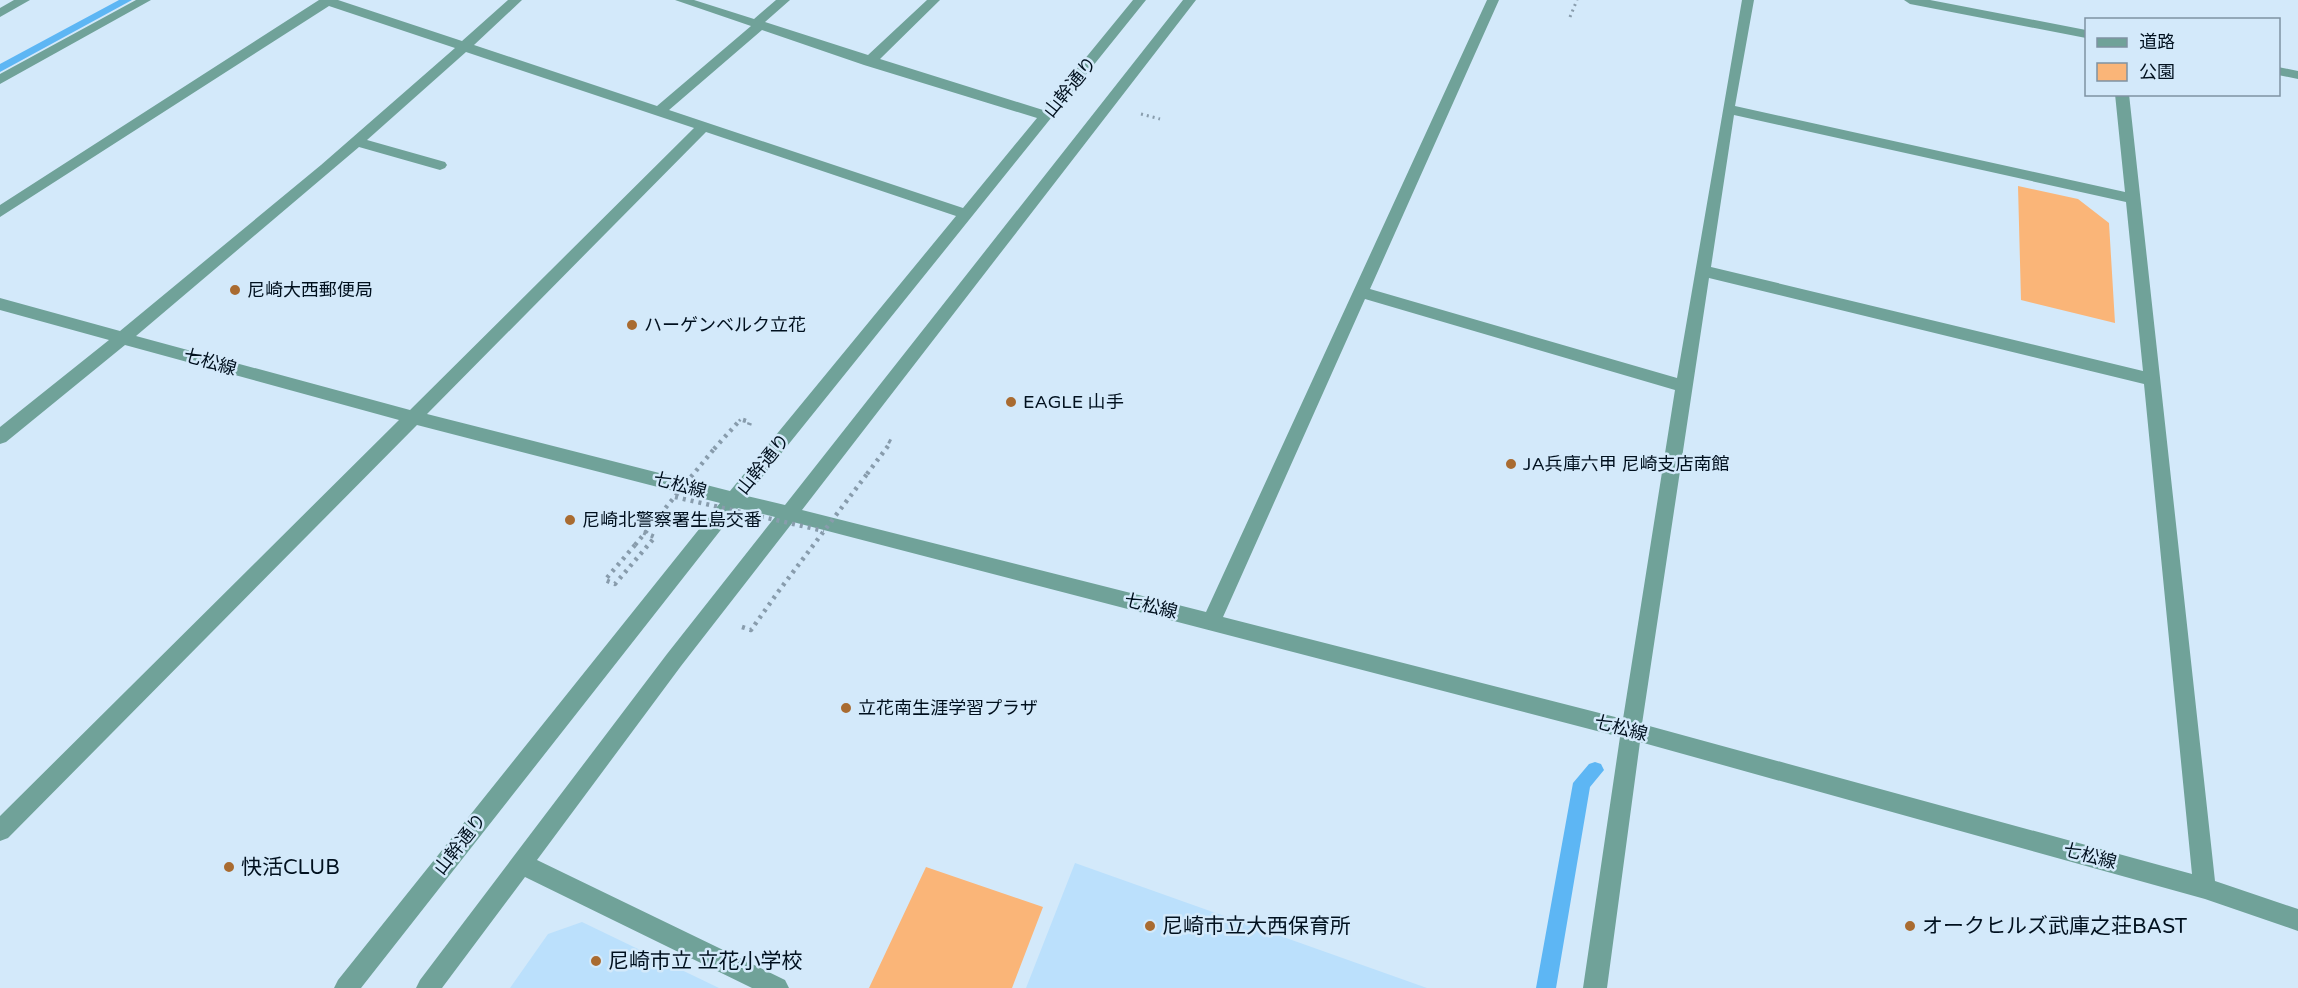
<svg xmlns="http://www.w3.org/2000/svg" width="2298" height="988" font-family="'Varela Round','Noto Sans JP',sans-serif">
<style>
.built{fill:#bbe0fc}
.green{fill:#fab578}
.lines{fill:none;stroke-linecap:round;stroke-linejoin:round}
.stream{fill:#5db6f4;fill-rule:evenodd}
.path-far1{stroke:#889cac;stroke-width:3;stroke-dasharray:2 4;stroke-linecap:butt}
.path{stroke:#889cac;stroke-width:4.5;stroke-dasharray:3 5;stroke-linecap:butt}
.minor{fill:#70a299;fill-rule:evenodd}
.path-bridge{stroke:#889cac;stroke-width:4.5;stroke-dasharray:3 5;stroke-linecap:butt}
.poi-dot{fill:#a96b30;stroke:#d3e9fa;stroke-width:2}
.labels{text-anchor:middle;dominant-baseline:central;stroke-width:5;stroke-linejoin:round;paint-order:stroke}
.street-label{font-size:18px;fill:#00101e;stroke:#d3e9fa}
.poi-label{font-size:18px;fill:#00101e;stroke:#d3e9fa;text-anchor:start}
.near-poi-label{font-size:21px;fill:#00101e;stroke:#d3e9fa;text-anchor:start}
</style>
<rect width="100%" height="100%" fill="#d3e9fa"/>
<path class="built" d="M1075,863L1427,988H1026Z
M582,922L719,988H510L548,934Z"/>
<path class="green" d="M2018,186L2078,199L2109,223L2115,323L2021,300Z
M926,867L1043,907L1012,988H869Z"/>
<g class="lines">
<path class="stream" d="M119,0H132L0,72V64Z
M1595,762L1601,764L1604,770L1590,787L1556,988H1536L1573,783L1589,764Z"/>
<path class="path-far1" d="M1570,17L1577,0
M1141,114L1160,119
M739,421L741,419L747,421"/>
<path class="path" d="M743,420L750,422L749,425
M714,449L740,420
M867,474L891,442L887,440
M635,545L605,580L615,584L655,537L640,531
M742,627L751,630L778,592"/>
<path class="minor" d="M14,0H30L0,17V8Z
M136,0H151L0,84V74Z
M319,0H338L462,41L508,0H522L474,45L657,106L751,26L675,0H694L754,19L776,0H790L765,22L868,55L927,0H940L880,59L1043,110L1133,0H1146L747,496L785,505L1183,0H1196L802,510L1206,612L1487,0H1499L1370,289L1677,378L1742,0H1754L1735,106L2125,192L2115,94H2129L2215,881L2298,909V931L2205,899L1640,742L1607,988H1583L1620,737L793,522L681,666L537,860L785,980L789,988H752L525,877L442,988H416L420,980L667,654L775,517L738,508L361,988H334L338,980L720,503L417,425L8,838L0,841V816L399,420L125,345L6,442L0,444V427L109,340L0,310V298L120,331L321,165L455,48L329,6L0,217V205ZM762,30L864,65L1037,118L963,208L669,110ZM466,52L694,128L410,410L136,336L359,147L440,170L445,168L447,165L445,162L367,140ZM1734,115L2126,202L2143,371L1711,267ZM706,132L956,216L730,491L427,414ZM1709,278L2144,384L2192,874L1642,724ZM1365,299L1675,390L1623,719L1223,617Z
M1904,0H1930L2086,30V38L1910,4Z
M2278,67L2298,71V79L2278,75Z"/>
<path class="path-bridge" d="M675,497L824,531
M635,545L714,449
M778,592L867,474"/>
</g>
<g class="poi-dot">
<circle cx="235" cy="290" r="6"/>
<circle cx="632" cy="325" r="6"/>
<circle cx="1011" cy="402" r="6"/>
<circle cx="1511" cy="464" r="6"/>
<circle cx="570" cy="520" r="6"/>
<circle cx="846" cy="708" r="6"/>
<circle cx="229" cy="867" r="6"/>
<circle cx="1150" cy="926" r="6"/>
<circle cx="1910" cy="926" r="6"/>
<circle cx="596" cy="961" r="6"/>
</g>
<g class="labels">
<g class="street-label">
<text transform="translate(1070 87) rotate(-51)">山幹通り</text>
<text transform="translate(210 362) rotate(16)">七松線</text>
<text transform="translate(763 464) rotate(-51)">山幹通り</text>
<text transform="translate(680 485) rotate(15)">七松線</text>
<text transform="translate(1151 606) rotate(14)">七松線</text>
<text transform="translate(1621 728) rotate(15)">七松線</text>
<text transform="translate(460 844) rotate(-52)">山幹通り</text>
<text transform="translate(2090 856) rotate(15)">七松線</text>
</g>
<g class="poi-label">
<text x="247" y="290">尼崎大西郵便局</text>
<text x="644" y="325">ハーゲンベルク立花</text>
<text x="1023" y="402">EAGLE 山手</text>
<text x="1523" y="464">JA兵庫六甲 尼崎支店南館</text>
<text x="582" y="520">尼崎北警察署生島交番</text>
<text x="858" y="708">立花南生涯学習プラザ</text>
</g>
<g class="near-poi-label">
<text x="241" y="867">快活CLUB</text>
<text x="1162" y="926">尼崎市立大西保育所</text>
<text x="1922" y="926">オークヒルズ武庫之荘BAST</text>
<text x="608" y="961">尼崎市立 立花小学校</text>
</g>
</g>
<rect x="2085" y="18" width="195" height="78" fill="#d3e9fa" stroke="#7f92a2" stroke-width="1.5"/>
<rect x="2097" y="38" width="30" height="9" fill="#70a299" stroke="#7f92a2" stroke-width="1.5"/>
<text x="2139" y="48" font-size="18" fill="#00101e">道路</text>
<rect x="2097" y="63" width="30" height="18" fill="#fab578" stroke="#7f92a2" stroke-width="1.5"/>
<text x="2139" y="78" font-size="18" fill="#00101e">公園</text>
</svg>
